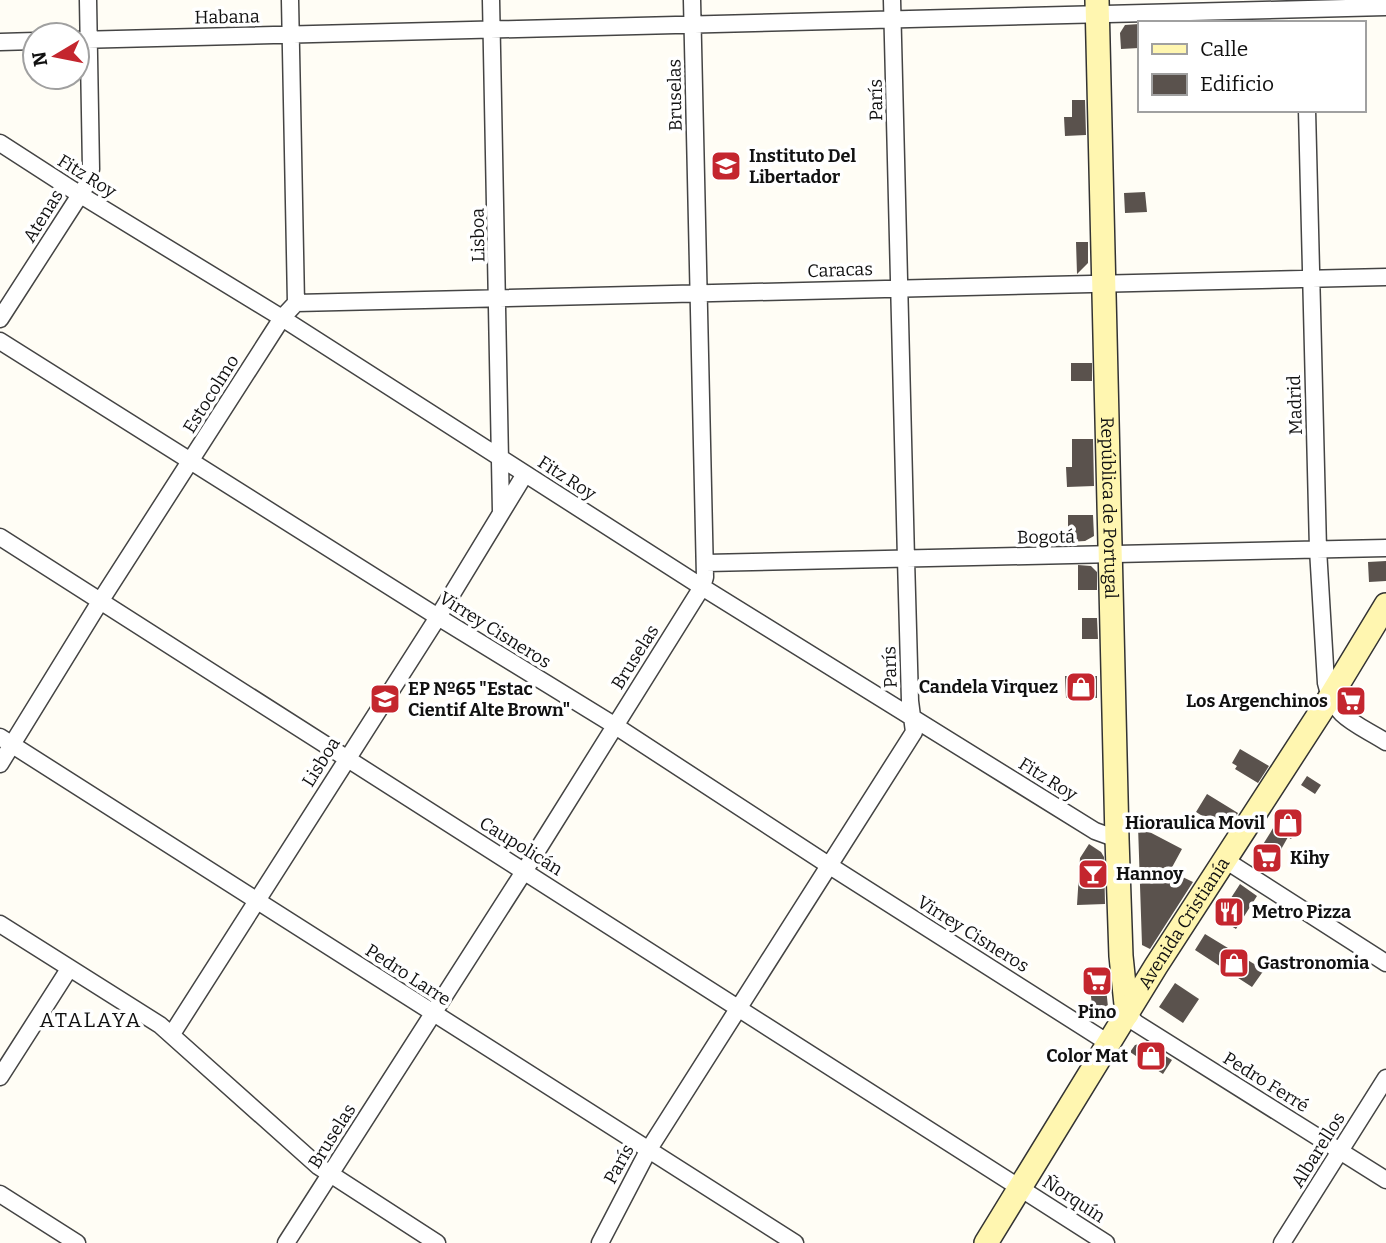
<svg xmlns="http://www.w3.org/2000/svg" width="1386" height="1243" font-family="Bitter,serif">
<style>
.building{fill:#5a524d}
.lines{fill:none;stroke-linecap:round;stroke-linejoin:round}
.street-casing{stroke:#444;stroke-width:19}
.secondary-casing{stroke:#333;stroke-width:26}
.street{stroke:#fff;stroke-width:16}
.secondary{stroke:#fff6b0;stroke-width:23}
.labels{text-anchor:middle;dominant-baseline:central;stroke-width:7;stroke-linejoin:round;paint-order:stroke}
.street-label{font-size:18px;fill:#111;stroke:#fff}
.poi-label{font-size:18px;font-weight:bold;fill:#111;stroke:#fff;text-anchor:start}
.quarter-label{font-size:21px;letter-spacing:2px;fill:#111;stroke:#fff}
</style>
<rect width="100%" height="100%" fill="#fffdf5"/>
<path class="building" d="M1139,24V48L1121,49L1120,33L1125,25Z
M1072,100H1085L1086,135L1065,136L1064,117H1072Z
M1145,192L1147,212L1125,213L1124,193Z
M1076,242H1088V263L1077,274Z
M1071,363H1092V381H1071Z
M1072,439H1093L1094,486L1067,487L1066,467H1072Z
M1068,515H1093L1094,536L1085,541L1068,542Z
M1386,561V581L1369,582L1368,562Z
M1078,565L1091,566L1097,572V590H1078Z
M1082,618H1097L1098,639H1082Z
M1065,676H1097V698H1066Z
M1240,749L1269,766L1258,783L1235,769L1237,766L1232,763Z
M1307,776L1321,785L1315,794L1301,785Z
M1207,794L1238,813L1227,831L1196,812Z
M1285,809L1303,819L1291,839L1288,837L1270,869L1259,863L1257,854Z
M1138,826L1182,849L1170,871L1193,882L1150,949L1142,945Z
M1089,844L1101,852L1104,857L1105,904L1077,905L1080,858Z
M1240,884L1257,896L1236,929L1218,918Z
M1205,934L1264,970L1252,987L1195,950Z
M1104,970L1109,1016L1106,1020L1094,1021L1088,972Z
M1175,983L1199,999L1183,1023L1159,1007Z
M1144,1043L1172,1060L1163,1074L1130,1052L1135,1045Z"/>
<g class="lines">
<g class="street-casing">
<path id="street" d="M491,0L501,512
M77,40L1386,7
M0,42L35,41
M1307,110L1318,549L1326,683C1333,718 1358,724 1386,742
M0,143L79,194L282,318L702,587L1095,831L1117,839
M296,303L1386,277
M0,319L87,184L91,169L88,0
M0,341L438,617L614,725L830,866L1110,1044
M0,537L1106,1243
M706,563L1386,548
M0,737L795,1243
M0,764L101,600L282,318L296,303L290,0
M1225,860L1386,963
M0,924L160,1025L318,1166L437,1243
M1127,1014L1136,1023L1386,1180
M172,1034L438,617L525,474
M0,1077L69,969
M0,1194L77,1243
M286,1243L525,870L702,587L705,577L692,0
M600,1243L649,1149L914,732L910,701L906,559L892,0
M1282,1243L1386,1078"/>
</g>
<g class="secondary-casing">
<g id="secondary">
<path id="s1" d="M1097,0L1117,839L1121,956L1127,1014"/>
<path id="s2" d="M986,1243L1156,966L1329,699L1386,605"/>
</g>
</g>
<use href="#street" class="street"/>
<use href="#secondary" class="secondary"/>
</g>
<defs>
<g id="school-square" transform="scale(1.575)"><rect x="-9" y="-9" width="18" height="18" rx="4" fill="#c4262e" stroke="#fff"/><path d="M0-5L7-2L0 1L-7-2ZM-4 1L0 2.5L4 1V4Q0 6-4 4Z" fill="#fff"/></g>
<g id="shop-square" transform="scale(1.575)"><rect x="-9" y="-9" width="18" height="18" rx="4" fill="#c4262e" stroke="#fff"/><path d="M-5-2.5h2.3a2.7 3.5 0 0 1 5.4 0H5L5.5 6h-11ZM-1.5-2.5h3a1.5 2.3 0 0 0-3 0Z" fill="#fff"/></g>
<g id="supermarket-square" transform="scale(1.575)"><rect x="-9" y="-9" width="18" height="18" rx="4" fill="#c4262e" stroke="#fff"/><path d="M-6-5.5h2.5l.6 2H6L4.5 2H-2.5L-4.4-4H-6ZM-1.5 3.2a1.3 1.3 0 1 0 .1 0ZM3 3.2a1.3 1.3 0 1 0 .1 0Z" fill="#fff"/></g>
<g id="bar-square" transform="scale(1.575)"><rect x="-9" y="-9" width="18" height="18" rx="4" fill="#c4262e" stroke="#fff"/><path d="M-6-5H6L.8 .8V4.5H3.5V6h-7V4.5H-.8V.8Z" fill="#fff"/></g>
<g id="restaurant-square" transform="scale(1.575)"><rect x="-9" y="-9" width="18" height="18" rx="4" fill="#c4262e" stroke="#fff"/><path d="M-5-6h1v4h1v-4h1v4h1v-4h1v5L-1.5 .5V6h-2V.5L-5-1ZM5-6V6H3V1.5H1.5Q1.5-4 5-6Z" fill="#fff"/></g>
</defs>
<g fill-rule="evenodd">
<use href="#school-square" x="726" y="166"/>
<use href="#shop-square" x="1081" y="687"/>
<use href="#school-square" x="385" y="699"/>
<use href="#supermarket-square" x="1351" y="701"/>
<use href="#shop-square" x="1288" y="823"/>
<use href="#supermarket-square" x="1267" y="858"/>
<use href="#bar-square" x="1093" y="874"/>
<use href="#restaurant-square" x="1229" y="912"/>
<use href="#shop-square" x="1234" y="963"/>
<use href="#supermarket-square" x="1097" y="981"/>
<use href="#shop-square" x="1151" y="1056"/>
</g>
<g class="labels">
<g class="street-label">
<text transform="translate(227 17) rotate(-1)">Habana</text>
<text transform="translate(675 95) rotate(-91)">Bruselas</text>
<text transform="translate(876 100) rotate(-91)">París</text>
<text transform="translate(87 176) rotate(32)">Fitz Roy</text>
<text transform="translate(43 216) rotate(-58)">Atenas</text>
<text transform="translate(478 235) rotate(-91)">Lisboa</text>
<text transform="translate(840 270) rotate(-2)">Caracas</text>
<text transform="translate(211 394) rotate(-58)">Estocolmo</text>
<text transform="translate(1295 405) rotate(-92)">Madrid</text>
<text transform="translate(567 478) rotate(33)">Fitz Roy</text>
<text stroke="none"><textPath href="#s1" startOffset="508">República de Portugal</textPath></text>
<text transform="translate(1046 537) rotate(-1)">Bogotá</text>
<text transform="translate(495 630) rotate(32)">Virrey Cisneros</text>
<text transform="translate(635 657) rotate(-58)">Bruselas</text>
<text transform="translate(890 667) rotate(-92)">París</text>
<text transform="translate(321 762) rotate(-58)">Lisboa</text>
<text transform="translate(1048 779) rotate(32)">Fitz Roy</text>
<text transform="translate(521 846) rotate(32)">Caupolicán</text>
<text stroke="none"><textPath href="#s2" startOffset="376">Avenida Cristianía</textPath></text>
<text transform="translate(973 934) rotate(32)">Virrey Cisneros</text>
<text transform="translate(408 975) rotate(33)">Pedro Larre</text>
<text transform="translate(1266 1082) rotate(32)">Pedro Ferré</text>
<text transform="translate(332 1136) rotate(-58)">Bruselas</text>
<text transform="translate(1318 1150) rotate(-58)">Albarellos</text>
<text transform="translate(619 1164) rotate(-61)">París</text>
<text transform="translate(1074 1199) rotate(33)">Ñorquín</text>
</g>
<g class="poi-label">
<text x="749" y="156">Instituto Del<tspan x="749" dy="21">Libertador</tspan></text>
<text x="1058" y="687" text-anchor="end">Candela Virquez</text>
<text x="408" y="689">EP Nº65 "Estac<tspan x="408" dy="21">Cientif Alte Brown"</tspan></text>
<text x="1328" y="701" text-anchor="end">Los Argenchinos</text>
<text x="1265" y="823" text-anchor="end">Hioraulica Movil</text>
<text x="1290" y="858">Kihy</text>
<text x="1116" y="874">Hannoy</text>
<text x="1252" y="912">Metro Pizza</text>
<text x="1257" y="963">Gastronomia</text>
<text x="1097" y="1012" text-anchor="middle">Pino</text>
<text x="1128" y="1056" text-anchor="end">Color Mat</text>
</g>
<g class="quarter-label">
<text x="91" y="1020">ATALAYA</text>
</g>
</g>
<rect x="1138" y="21" width="228" height="91" fill="#ffffff" stroke="#a0a0a0" stroke-width="2"/>
<rect x="1152" y="44" width="35" height="10" fill="#fff6b0" stroke="#a0a0a0" stroke-width="2"/>
<text x="1200" y="56" font-size="21" fill="#111111">Calle</text>
<rect x="1152" y="74" width="35" height="21" fill="#5a524d" stroke="#a0a0a0" stroke-width="2"/>
<text x="1200" y="91" font-size="21" fill="#111111">Edificio</text>
<g transform="translate(56 56) rotate(260)"><circle r="33" fill="#ffffff" stroke="#a0a0a0" stroke-width="2"/>
<path d="M0-5L12 26L0 18L-12 26Z" fill="#c4262e"/>
<text y="-10" font-size="19" font-weight="bold" text-anchor="middle" fill="#111111">N</text>
</g>
</svg>
